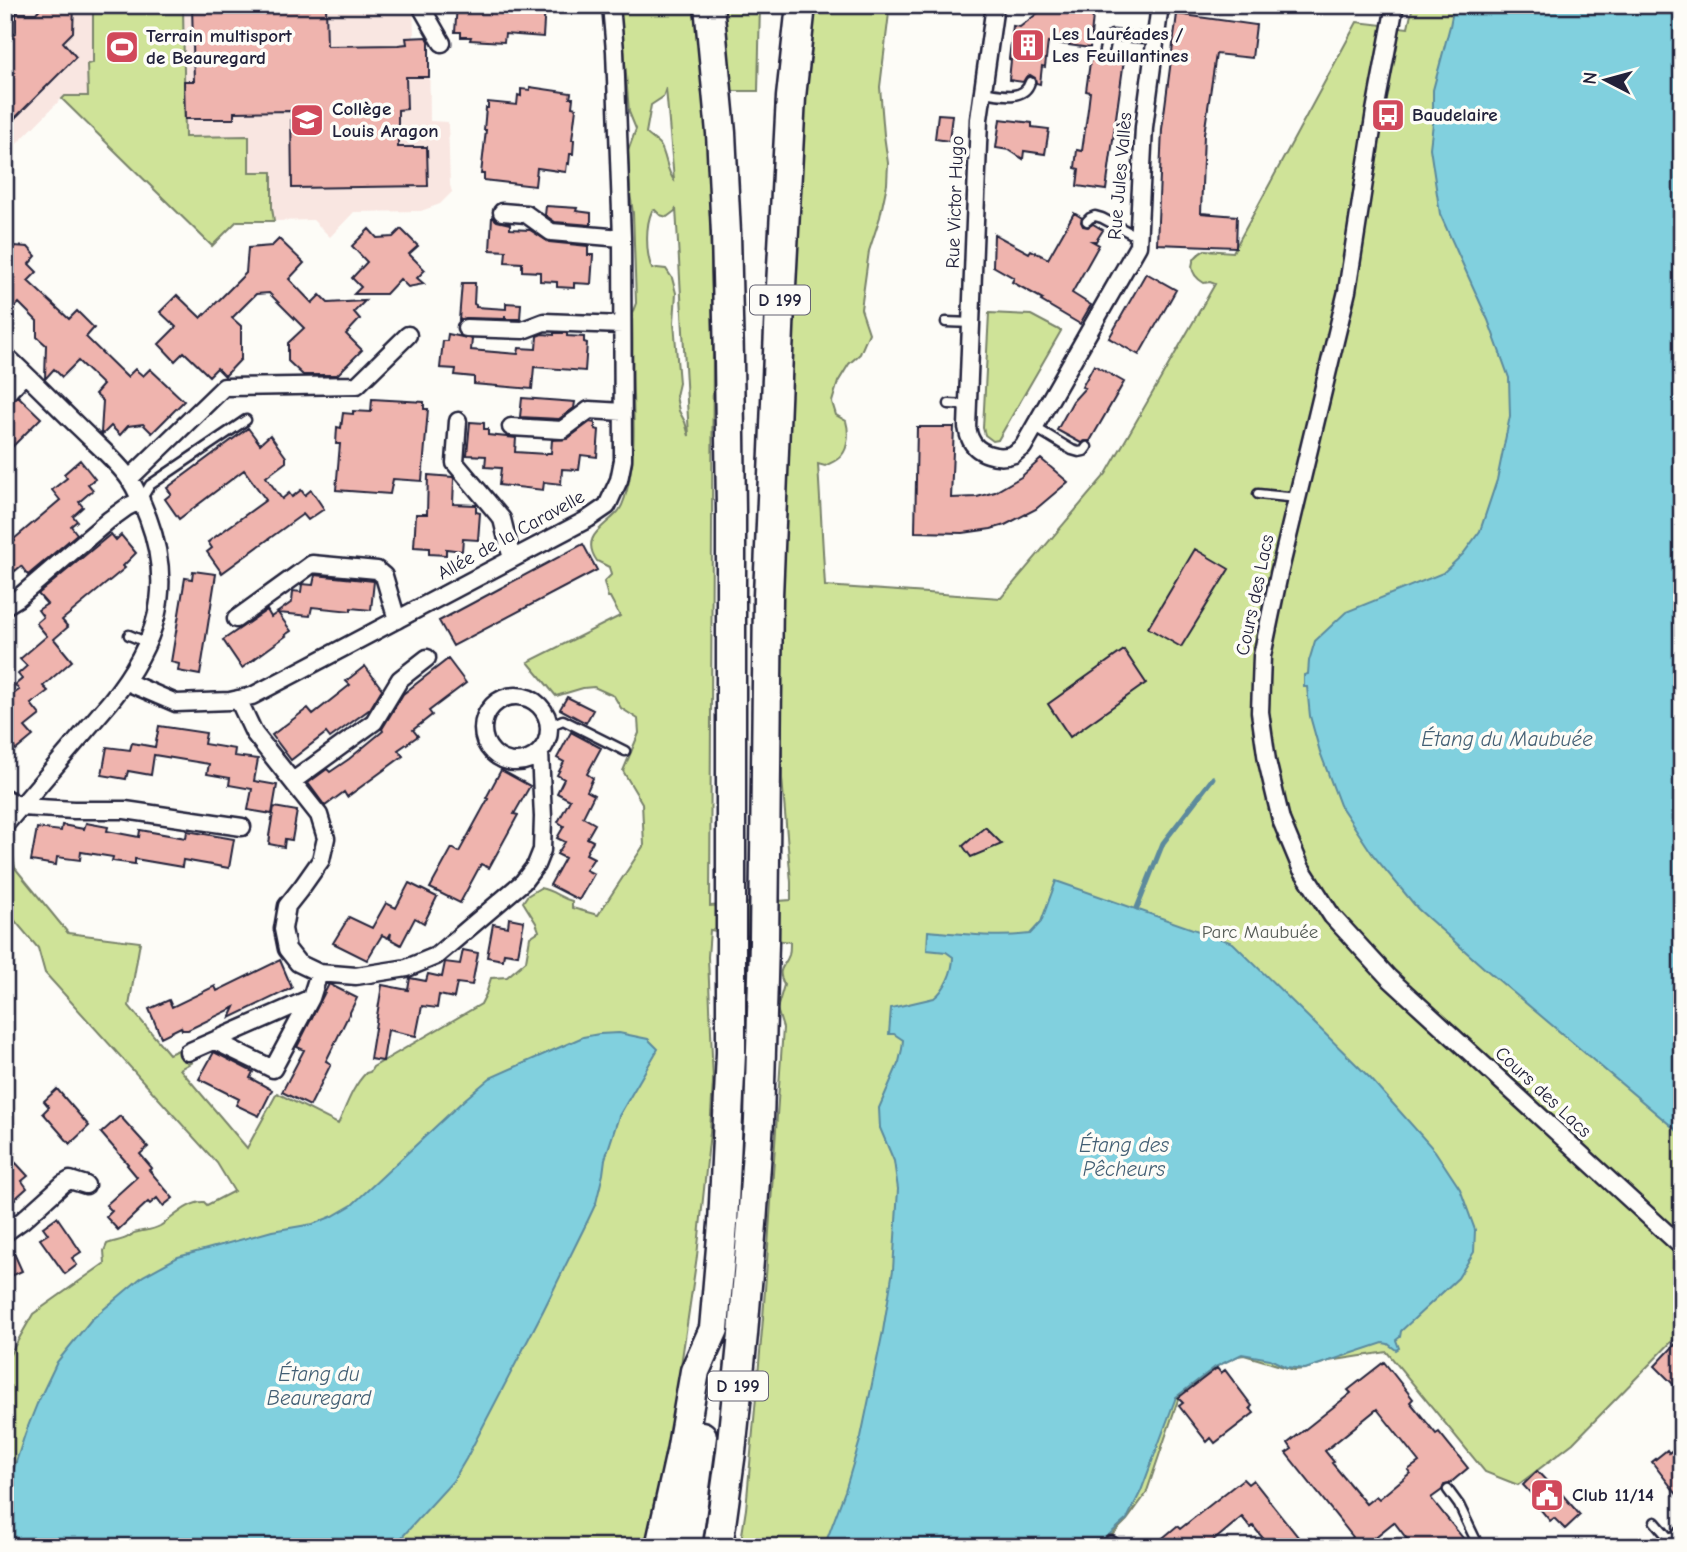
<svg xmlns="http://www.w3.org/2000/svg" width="1687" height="1552" font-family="'Comic Neue',sans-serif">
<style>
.built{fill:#f9e6e1}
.green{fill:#cfe398;stroke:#78826a;stroke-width:2;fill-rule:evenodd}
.water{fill:#81d0de;stroke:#5b8a9d;stroke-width:2}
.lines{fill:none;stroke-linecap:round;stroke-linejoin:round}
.stream{stroke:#5b8a9d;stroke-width:5}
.building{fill:#efb4ae;stroke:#22223b;stroke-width:2;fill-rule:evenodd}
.service-casing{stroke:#22223b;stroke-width:13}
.minor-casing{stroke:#22223b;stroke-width:21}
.trunk-casing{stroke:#22223b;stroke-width:33}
.service{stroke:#fdfcf7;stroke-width:8}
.minor{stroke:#fdfcf7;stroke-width:16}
.trunk{stroke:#fdfcf7;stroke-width:28}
.labels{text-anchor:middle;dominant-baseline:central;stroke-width:7;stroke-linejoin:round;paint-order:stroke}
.shield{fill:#fdfcf7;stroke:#646373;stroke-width:2}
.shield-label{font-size:18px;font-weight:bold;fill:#22223b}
.poi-label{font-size:19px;font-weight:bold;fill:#22223b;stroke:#fdfcf7;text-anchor:start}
.street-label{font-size:19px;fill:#22223b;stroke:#fdfcf7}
.park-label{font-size:19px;fill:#565c57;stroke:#fdfcf7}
.water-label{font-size:21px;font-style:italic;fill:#435f74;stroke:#fdfcf7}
</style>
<rect width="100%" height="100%" fill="#fdfcf7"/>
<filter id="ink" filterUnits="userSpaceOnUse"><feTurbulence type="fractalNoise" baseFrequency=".0143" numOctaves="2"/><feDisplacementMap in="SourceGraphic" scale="14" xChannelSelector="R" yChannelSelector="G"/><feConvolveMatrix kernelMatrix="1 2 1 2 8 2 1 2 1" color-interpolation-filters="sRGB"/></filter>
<g filter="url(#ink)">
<path class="built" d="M5,5H151L88,96H64L5,156Z
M183,5H413L414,37H429L430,121L448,122L450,185L452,192L440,204L421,211L354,212L330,237L313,220L274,221L272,208V173H249L185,138Z"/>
<path class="green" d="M93,5H183L185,137L249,136V172H272V208L274,221H237L212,246L62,99L65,96H88L87,64L93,63Z
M619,5H658L659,7L660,5H696L708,137L713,337L710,906L791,900V882L782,778V594L786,441L798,151L811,5H890L880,87L884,135L888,163L887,184L880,217L869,251L861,309L869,333L860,354L849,364L838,382L832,402L836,415L846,421C849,431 849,448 841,456C837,461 830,463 825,466L818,464L825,586L1001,598L1106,474L1215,284L1210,282L1204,283C1188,273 1188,259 1205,250L1233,252L1357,22L1408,28L1413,5H1682V1331L1573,1443L1518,1485L1485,1472L1387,1352L1329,1361L1305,1369L1294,1370L1244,1355L1238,1356L1215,1367L1180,1394L1146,1494L1127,1520L1100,1547H740L746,1509L763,1319L783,1028L777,1009L784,985C776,967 784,969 789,955C790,951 790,946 790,942L710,930L708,957L713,1081L710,1132L697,1256L671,1434L659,1495L645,1547H5V1363L33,1314L105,1263L104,1251L107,1244C113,1241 122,1241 128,1237C137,1233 128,1234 138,1232C146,1230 153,1230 160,1226C173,1218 189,1201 204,1202L207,1205L234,1191L217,1163L45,973L38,948L5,909V859L12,851L15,868L68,933L140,942L129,1006L169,1054L185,1047L192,1062L180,1069L247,1148L277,1093L338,1124C346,1107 352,1087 366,1073L370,1072L373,1067L481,1004L486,994L491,978L507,977L526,961L530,937L539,931L536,923L523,902L527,896L540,888C555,891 558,897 572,901V908L598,915L644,845L642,803L623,771L639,733L638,719L621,708L614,696L594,687L583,688L556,696L528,662L620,616L610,597H608L604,582L611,575L609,567L597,561C581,538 601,529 616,514C622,509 625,498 627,490C635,459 634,427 633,394C632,367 633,340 632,314L636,303L633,213L630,193L628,151L636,129L629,112L623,38ZM666,88L674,180C666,171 667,156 660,145C656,140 650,138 646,133L651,105L663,97ZM676,208L689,436L685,422L679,411L676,396L679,383L674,322L676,293L672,278L666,269L657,268L652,269C646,254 645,226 652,211L655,210L660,215L667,217L675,211Z
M718,5H760L758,91H728Z
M989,313L1031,315L1061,331L998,440L993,441L985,435L983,428Z"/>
<path class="water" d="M1454,5H1682V1135L1483,967L1418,909L1373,855L1340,805L1320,752L1310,716L1307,687H1304V675L1308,674L1309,661L1315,641L1346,612L1443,573L1463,554L1480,531L1497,480L1510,416L1509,378L1488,320L1440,214L1430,148L1433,123V90L1450,26Z
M1056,881L1233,943L1371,1079L1435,1151L1460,1189L1475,1230L1474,1252L1458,1278L1401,1331L1400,1337L1396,1340L1399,1348L1396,1350L1388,1344L1383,1343L1305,1369L1286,1367L1270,1359L1242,1354L1215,1367L1176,1397L1141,1491L1127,1519L1095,1547H824L845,1491L861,1437L883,1331L893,1270L898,1189L894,1161L880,1128L879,1108L899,1062L902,1049L903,1040L894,1034H889L891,1008L934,998C945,990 953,971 953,957L946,952L927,950L928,931C962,934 996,938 1030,934L1041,922Z
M619,1033L648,1039L658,1049L619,1116L605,1159L603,1174L596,1203L588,1220L543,1311L466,1459L453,1481L393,1547H5V1496L25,1434L37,1404L57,1362L91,1320L143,1276L178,1257L272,1231L313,1224L333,1216L352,1205L464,1100L490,1078L583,1037L599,1034Z"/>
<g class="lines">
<path class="stream" d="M1137,908L1163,843L1213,778"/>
</g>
<path class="building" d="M43,5H74L73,32L63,42L76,57L5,128V43L16,33V13H36Z
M192,5H326L327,46L398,45L407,44L406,38L427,37L429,41V77H406L407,109L398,110V147H427L428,186L292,188L291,111L234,112V119H185L184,81H194Z
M457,5H545L543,37L505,34L504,42L470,40L471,37H461V32H455Z
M1040,5L1073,10V12L1093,15L1090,48L1048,42L1045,67L1042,66L1040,84L1036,83L1035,78L1030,75L1026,77L1023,82L1009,80L1011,60L1009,59L1013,26L1020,27L1039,12Z
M1177,14L1256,25L1252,58L1216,54L1204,134L1201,213L1237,216L1236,247L1157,244L1162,129Z
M1091,55L1097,56L1098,60L1102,62L1107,61L1109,57L1124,60L1106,190L1077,186L1079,169L1075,168L1077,150L1082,151L1088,109L1090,92L1086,91Z
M530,87L571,93L570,98H573L572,107L576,108L572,140H574L573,154H570L569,164L567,163L566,172L537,168L535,186L484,180V174H481L486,130H484L486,108H488V102L517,105L518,95L521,96V89L530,90Z
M938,114L952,115L949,141L935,139Z
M1000,119L1032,123V127L1049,129L1045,154L1024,151L1023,159L1009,150L996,148Z
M546,206L577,208L576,211L591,213V225L555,222L545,215Z
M1074,213L1082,218L1081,222L1083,226L1088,227L1093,224L1103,230L1096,241H1092L1099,245L1072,293L1091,305L1080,324L1041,301L1043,299L1012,282L1014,278L993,266L994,234L1029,253L1031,250L1048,259Z
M492,217L497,221L510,224V229L530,230L549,242L588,246V255H593L591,284L574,283V288L557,287V282L540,281V272L522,271V263L505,262L506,251L490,250Z
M369,229L377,238L393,237L401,229L418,246L409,254L425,270L417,278L424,284L408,287L400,279L386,294H354L361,287L352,278L367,262L352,246Z
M279,239L304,263L289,279L312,303L320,295L328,303L365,301L354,312L360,319L346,334L362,350L337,375H303L288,361V343L304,328L269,293L256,294L232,318L241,326V359L225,376L217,368L209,376L184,352L175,361L159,344L176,327L160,312L177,295L201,318L246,273L248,248L272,246Z
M14,246L28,247L36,256L29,264L37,272L28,281L69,319L77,311L94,328L86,337L127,377L135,369L143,376L150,369L184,401L152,433L143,424L128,426L120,435L111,426L102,435L101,433L103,401L95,394L103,385L78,361L62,377L54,369L45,379L46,345L37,337V321L19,303L5,318V255Z
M1146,273L1176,290L1139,355L1109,338Z
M462,283H475L474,304L476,305V307L506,309V303L521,304L520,319H505V315V319L466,318L459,320Z
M554,333H567V336L584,337V342L587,343L585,371L534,367L532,389L474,384V377L455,375L456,369L440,368L443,341H447L448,334L472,339L471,350L518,354L519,348L536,349L537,336L542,334L554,335Z
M1094,365L1124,382L1090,441H1085L1081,443L1057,430L1073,401L1085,388L1082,387Z
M18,396L41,418L5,454V408Z
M522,398L575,402L574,408L559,419L520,417Z
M372,399L424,402V409H428L422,481L393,479L390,494L336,490L340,444H336L337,427L341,428L343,413L353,414V411L371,412Z
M470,422L484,423V429H488V435L516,438L515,452L546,454L547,453H551L552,440L567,439L590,422L595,423V429L599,430L597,457L581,455L579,470L562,469L561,484L544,482L543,490L499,485L501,468L485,467L486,456L467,455Z
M917,427H954L951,498L977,497L995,492L1021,477L1041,459L1068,482L1036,509L1005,525L991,529L963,533L915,532Z
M248,428L260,444L270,435L286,457V462L266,477L282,499L289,493L292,497L301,490L305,495L311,490L324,509L308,520L303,514L222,573L207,552L212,548L208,542L266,500L244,470L179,519L165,499L171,494L167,488Z
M80,460L95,479L88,484L93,490L79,502L83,507L73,516L77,521L71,526L77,534L28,575L21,566L15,571L5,560V549L15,541L14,539L60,500L52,490L67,478L64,474Z
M428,475L453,477L454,479L453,504L476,505V512L480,513L478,540L463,539L462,551L446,549V555L429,554V548L414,547L416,514H427Z
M111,534L116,540L121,535L136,553L123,566L125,568L62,620L68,627L54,639L72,661L43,686L48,691L31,704L40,715L25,727L33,736L16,750L5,736V719L13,713L9,708L13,704L8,698L19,690L15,685L22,679L18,674L27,666L20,659L47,636L36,623L43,617L38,610L47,604L38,594Z
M583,544L597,570L453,646L439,621Z
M1195,549L1229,569L1181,647L1148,628Z
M193,571L216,574L200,675L178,671L179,664L171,662L185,578L192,579Z
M315,575L374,581L371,610L351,608V611L312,607L310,616L278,613L291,631L285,635L286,636L242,668L223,640L267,610L271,617L292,602L293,591L301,592L302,584L313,585Z
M1124,650L1146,683L1070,737L1048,704Z
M448,659L466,683L429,711L432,715L413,730L418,736L398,750L403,756L347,797L344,792L325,806L308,783L327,769L330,772L349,759L383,731L382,729L403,694Z
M365,666L382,689L370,709L330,738L326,733L291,760L272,735L308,708L313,714L350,685L346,681Z
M567,697L593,710L586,723L560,709Z
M159,726L206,733L204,744L235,749L234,756L258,759L254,781L277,785L272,814L248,810L252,789L229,785L230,778L207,774L209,764L154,755L151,775L128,771L126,779L102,775L107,747L130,750L132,743L155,747Z
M571,732L601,748L587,774L593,778L587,791L594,795L583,817L595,824L587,838L593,841L586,854L594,858L586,870L594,874L579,900L550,885L565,858L557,854L565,842L557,838L564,826L558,822L570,800L557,793L564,779L557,775L564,762L557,758Z
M501,770L530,786L514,814L518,815L489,868L481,864L460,903L430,888L452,848L459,852L488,799L486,798Z
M274,807L297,811L292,840L285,839L284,847L269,844L270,837L269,836Z
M86,823L108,827L107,831L139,837L140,830L186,838L187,831L234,839L229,868L183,860L182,867L135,859V864L112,861L113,857L81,852L80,860L57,857L56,865L31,861L37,828L61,831L62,825L84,829Z
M985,827L1002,844L971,857L963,846Z
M409,883L437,897L424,923L415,918L401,945L390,939L391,933L388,938L382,935L367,960L333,943L349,917L372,928L386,903L396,908Z
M509,918L524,921L518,955L504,953L503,960L487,957L493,924L508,927Z
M463,950L478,953L472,985L457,983L454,998L439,995L437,1008L422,1006L416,1036L388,1030L383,1061L370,1059L382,985L408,990L410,978L426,981L428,974L442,977L445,962L460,964Z
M280,960L292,988L230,1018L235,1007L188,1030H182L181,1027L161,1037L149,1009L169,1000L172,1007L215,986L217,991Z
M329,984L357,998L326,1061L331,1064L310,1106L282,1092L304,1050L297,1047Z
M214,1052L253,1072L250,1078L272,1090L259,1116L236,1105L239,1099L199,1079Z
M57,1089L89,1126L70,1144L43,1113L49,1107L44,1101Z
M120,1116L148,1147L140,1154L152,1168L149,1170L173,1198L163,1206L157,1198L150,1204L148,1202L118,1230L106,1217L112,1211L106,1205L137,1177L127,1165L128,1164L101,1133Z
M16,1163L28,1176L22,1181L27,1188L5,1208V1173Z
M57,1217L81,1252L72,1258L77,1265L65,1274L40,1239L48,1234L43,1227Z
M9,1242L22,1271L5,1279V1243Z
M1682,1337V1393L1655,1366Z
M1384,1362L1413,1399L1410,1402L1436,1434L1439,1432L1468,1468L1449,1484L1444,1485L1442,1490L1431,1498L1470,1547H1413L1394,1522L1363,1547H1341L1353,1537L1286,1453L1292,1449L1288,1443L1351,1393L1348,1390ZM1377,1409L1419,1462L1408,1470L1410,1473L1379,1499L1376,1496L1366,1504L1332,1463L1334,1462L1325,1451Z
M1217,1368L1221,1373L1225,1370L1252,1406L1250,1408L1254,1413L1215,1443L1211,1438L1207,1442L1179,1406L1183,1403L1178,1398Z
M1676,1447L1682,1454V1501L1652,1462L1667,1450L1669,1453Z
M1537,1471L1553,1488L1555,1486L1580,1515L1565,1529L1554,1518L1550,1521L1535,1503L1538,1501L1523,1485Z
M1243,1479L1248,1484L1253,1480L1306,1547H1270L1253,1526L1251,1528L1242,1517L1206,1547H1152L1177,1526L1180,1529Z"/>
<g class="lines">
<g class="service-casing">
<path id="service" d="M1103,56L1106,41L1112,35L1156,39
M983,92C998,94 1024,102 1030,82
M1087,221L1090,218L1095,216L1102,218L1138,237
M946,322L972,323
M949,404L969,405
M1034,427L1072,450L1079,452L1084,451L1087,447
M1258,494L1298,498
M141,500L150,485L246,420
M129,635L148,643
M549,726L563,720L625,751
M1448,1490L1459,1505L1479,1547
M1655,1522L1673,1543"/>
</g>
<g class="minor-casing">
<path id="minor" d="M423,5V10L442,43
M995,5L979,119L967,427C968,430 968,434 970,438C976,454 999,460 1014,454C1015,453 1022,447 1023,447L1138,246L1144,127L1160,5
M1395,5L1375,111L1347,291L1279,574L1262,656L1260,712L1267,761L1281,820L1301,868L1332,916L1389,978L1682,1247
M502,212L526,214L551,232L622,238
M466,328L523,330L544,322L622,325
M5,355C31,379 56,405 82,430C98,446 117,461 130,480C138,492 143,505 148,518C175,590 156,645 110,702L5,825
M5,395L25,374
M458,421L455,463L502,519L512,559
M511,427L562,430L589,410L623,412
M129,479L224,387L357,385L408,335
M5,606L18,598L109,520L127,507L141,500
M236,619L312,564L377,570L384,576L397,620
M127,682L176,703L230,701L252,696L588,519L607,506L619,480L623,460L622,238L615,51L611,5
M483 729a33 33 0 1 1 66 0a33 33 0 1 1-66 0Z
M238,699L254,733L319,815L326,838L321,860L302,887L287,906L283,929L287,949L298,963L319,973L356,976L407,968L436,956L523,882L536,865L542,850L543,817L540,752
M293,781L374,722L400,679L427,658
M5,798L21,807L74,810H125L242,827
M215,1041L273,1069L311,998
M188,1052L311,998L319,973
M5,1233L23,1220L63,1184L70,1180L86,1185
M1111,1545L1112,1547
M1667,1547L1682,1535"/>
</g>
<g class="trunk-casing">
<path id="trunk" d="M660,1547L681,1452L695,1371L714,1329L723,1224L731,1053V512L729,359L726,233L721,133L709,5
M687,1547L702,1436
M718,1547L731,1452L743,1334L752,1224L759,1121L764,942L768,596L780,305L791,97L801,5"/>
</g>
<use href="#service" class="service"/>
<use href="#minor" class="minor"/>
<use href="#trunk" class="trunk"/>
</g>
</g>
<defs>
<g id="building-square" transform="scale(1.75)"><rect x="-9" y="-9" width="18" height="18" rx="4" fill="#d1495b" stroke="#fdfcf7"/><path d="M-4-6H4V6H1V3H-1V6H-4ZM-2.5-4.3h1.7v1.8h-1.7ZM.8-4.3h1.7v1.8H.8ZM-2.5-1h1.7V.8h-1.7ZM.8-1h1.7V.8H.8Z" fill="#fff"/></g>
<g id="stadium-square" transform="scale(1.75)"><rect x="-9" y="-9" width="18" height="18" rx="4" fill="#d1495b" stroke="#fdfcf7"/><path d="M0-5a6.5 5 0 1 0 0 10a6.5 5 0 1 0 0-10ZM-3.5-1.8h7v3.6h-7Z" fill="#fff"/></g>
<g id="bus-square" transform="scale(1.75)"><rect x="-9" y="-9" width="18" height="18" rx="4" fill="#d1495b" stroke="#fdfcf7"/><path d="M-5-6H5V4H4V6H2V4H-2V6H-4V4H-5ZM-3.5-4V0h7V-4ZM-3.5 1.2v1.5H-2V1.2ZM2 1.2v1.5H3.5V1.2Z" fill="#fff"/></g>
<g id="school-square" transform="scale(1.75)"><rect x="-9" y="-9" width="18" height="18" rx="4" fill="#d1495b" stroke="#fdfcf7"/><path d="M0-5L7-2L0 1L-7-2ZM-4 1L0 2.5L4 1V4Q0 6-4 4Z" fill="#fff"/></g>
<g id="civic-square" transform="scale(1.75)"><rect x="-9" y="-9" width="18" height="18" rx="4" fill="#d1495b" stroke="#fdfcf7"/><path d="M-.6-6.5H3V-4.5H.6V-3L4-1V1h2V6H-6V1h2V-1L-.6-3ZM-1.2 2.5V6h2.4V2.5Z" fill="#fff"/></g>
</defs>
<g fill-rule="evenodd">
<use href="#building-square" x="1028" y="45"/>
<use href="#stadium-square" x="122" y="47"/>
<use href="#bus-square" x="1388" y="115"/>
<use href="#school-square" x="307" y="120"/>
<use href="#civic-square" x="1547" y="1495"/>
</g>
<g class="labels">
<g class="shield">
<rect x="750" y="285.5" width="60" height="29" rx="5"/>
<rect x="708" y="1371.5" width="60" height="29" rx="5"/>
</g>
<g class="shield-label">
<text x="780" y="300">D 199</text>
<text x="738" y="1386">D 199</text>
</g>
<g class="poi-label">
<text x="1052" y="34">Les Lauréades /<tspan x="1052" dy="22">Les Feuillantines</tspan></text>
<text x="146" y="36">Terrain multisport<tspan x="146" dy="22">de Beauregard</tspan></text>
<text x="332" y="109">Collège<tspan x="332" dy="22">Louis Aragon</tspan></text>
<text x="1412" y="115">Baudelaire</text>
<text x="1572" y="1495">Club 11/14</text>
</g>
<g class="street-label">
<text transform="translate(1120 176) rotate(-85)">Rue Jules Vallès</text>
<text transform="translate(955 202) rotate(-88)">Rue Victor Hugo</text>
<text transform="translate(511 535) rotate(-29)">Allée de la Caravelle</text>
<text transform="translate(1255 595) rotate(-78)">Cours des Lacs</text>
<text transform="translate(1543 1092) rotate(43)">Cours des Lacs</text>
</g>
<g class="park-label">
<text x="1260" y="932">Parc Maubuée</text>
</g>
<g class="water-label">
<text x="1507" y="739">Étang du Maubuée</text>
<text x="1124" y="1145">Étang des<tspan x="1124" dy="24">Pêcheurs</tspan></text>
<text x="319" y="1374">Étang du<tspan x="319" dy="24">Beauregard</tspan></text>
</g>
</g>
<rect width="1687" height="1552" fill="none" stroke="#fdfcf7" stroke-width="28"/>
<rect x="14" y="14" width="1659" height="1524" fill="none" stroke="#22223b" stroke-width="2.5" filter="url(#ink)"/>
<g transform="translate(1606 80) rotate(276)" stroke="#fdfcf7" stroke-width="5" paint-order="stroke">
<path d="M0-5L12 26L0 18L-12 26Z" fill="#22223b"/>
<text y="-10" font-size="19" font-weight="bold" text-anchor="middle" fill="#22223b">N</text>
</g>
</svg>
